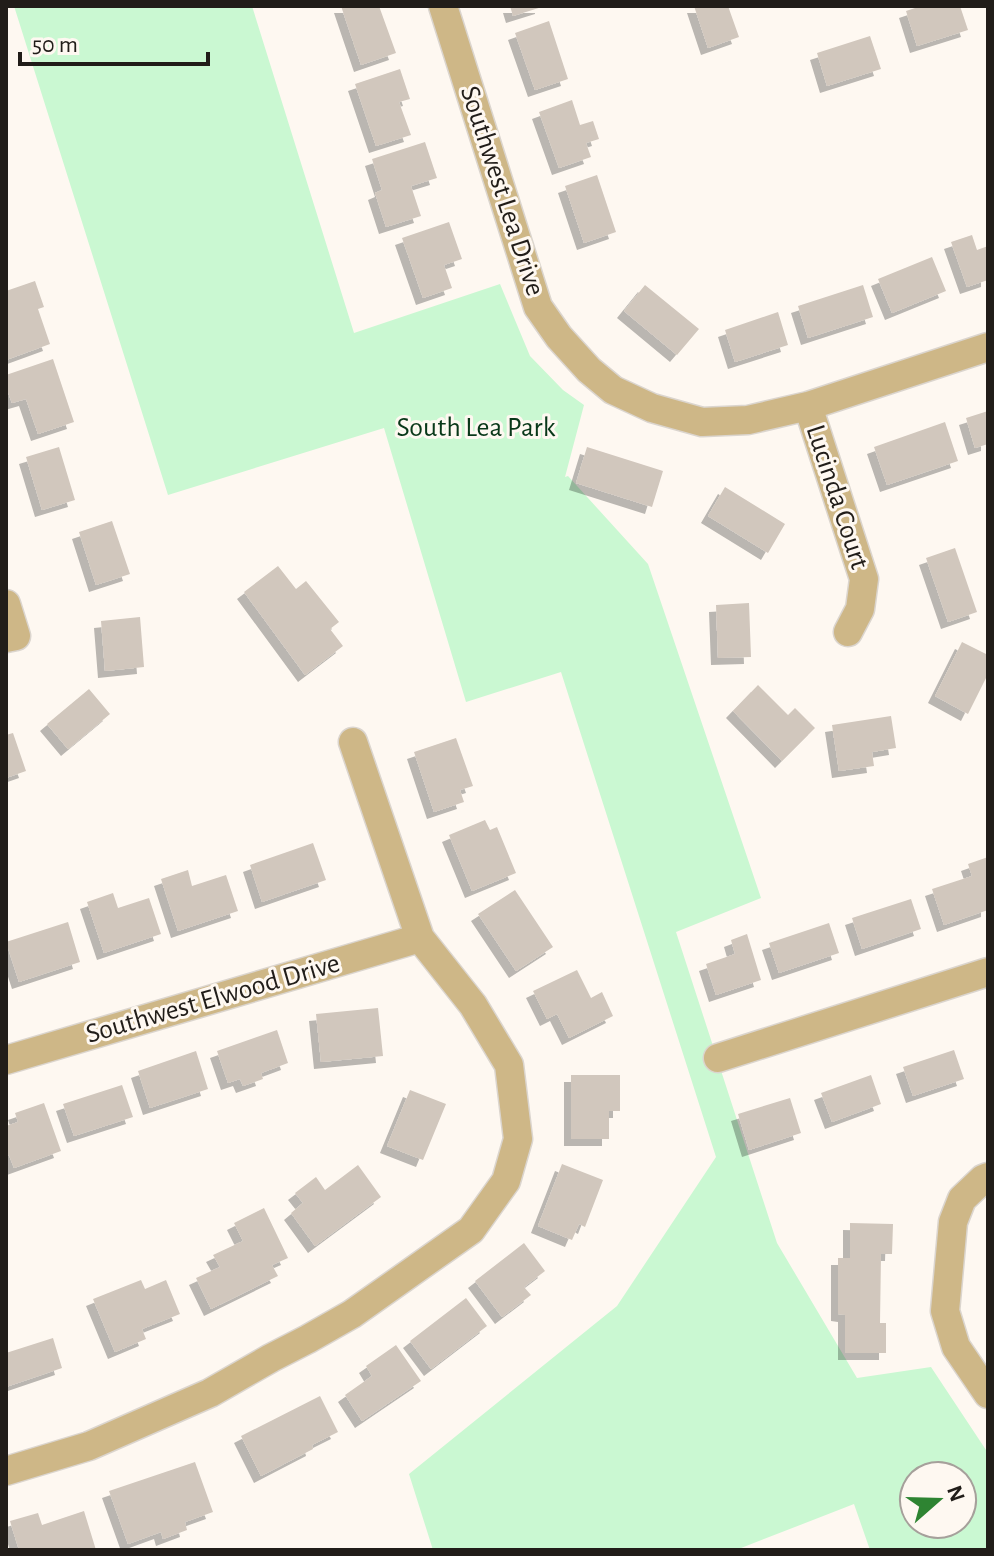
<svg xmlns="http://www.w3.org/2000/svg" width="994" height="1556" font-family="'Alegreya Sans',sans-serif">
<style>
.green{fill:#caf8d2;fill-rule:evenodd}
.building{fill:#d1c7bd;filter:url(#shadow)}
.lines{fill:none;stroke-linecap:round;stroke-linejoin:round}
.minor-casing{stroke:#dbd5ce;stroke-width:31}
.minor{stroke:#ceb787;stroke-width:28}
.labels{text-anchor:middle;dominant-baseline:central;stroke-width:6;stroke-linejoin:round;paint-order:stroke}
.street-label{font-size:28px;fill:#211d19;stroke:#fef8f1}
.park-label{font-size:28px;fill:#093819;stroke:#fef8f1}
</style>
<defs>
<filter id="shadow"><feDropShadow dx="-7" dy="7" stdDeviation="0" flood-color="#0004"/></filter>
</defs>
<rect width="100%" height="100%" fill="#fef8f1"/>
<path class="green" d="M14,6H252L354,333L500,284L530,356L563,390L584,405L565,477L568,476L648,564L761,898L676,932L777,1243L857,1378L931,1367L988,1453V1550H870L854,1504L736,1550H433L409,1474L617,1306L716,1157L561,672L466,702L384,428L168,495ZM914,1476H962V1524H914Z"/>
<path class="building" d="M341,6H379L396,53L361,65Z
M510,6H542V7L513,16Z
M694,6H728L739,37L708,48Z
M921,6H960L968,30L917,46L906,11Z
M549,21L568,79L535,90L515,33Z
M870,36L881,69L827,86L817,53Z
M400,69L410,99L399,102L411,135L376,146L355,84Z
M572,100L580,125L593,121L599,139L586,143L591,157L559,168L539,112Z
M425,142L437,178L411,186L421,216L386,227L375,193L382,190L372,159Z
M597,175L616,232L584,243L565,186Z
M449,222L462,259L444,265L452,288L423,298L402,238Z
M972,235L977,250L988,246V280L967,287L951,242Z
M932,257L946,291L892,313L878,279Z
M35,281L44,307L38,309L50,344L6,360V291Z
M645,285L699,329L677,355L624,311Z
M863,285L873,317L808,338L798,306Z
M778,312L788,345L735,362L725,330Z
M53,359L74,422L38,434L26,399L12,403L6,387V375Z
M988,411V444L975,448L966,418Z
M945,422L958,461L887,485L874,447Z
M59,447L75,500L42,510L26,457Z
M587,447L663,471L652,507L576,483Z
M725,487L785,524L768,553L708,516Z
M112,521L130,574L96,585L79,532Z
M955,548L977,612L948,622L926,558Z
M278,566L296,589L306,581L339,622L330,629L343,646L305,675L244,592Z
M749,603L751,657L718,658L716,605Z
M140,617L144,667L105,671L101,621Z
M962,642L988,655V674L968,714L935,696Z
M758,685L788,715L795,708L815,728L782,761L733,711Z
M89,689L110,714L68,749L47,724Z
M891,716L896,748L872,752L874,766L839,771L832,725Z
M13,733L26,771L6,778V735Z
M456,738L473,786L460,790L464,802L434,812L414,752Z
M485,820L490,830L497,827L516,873L472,891L449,835Z
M313,843L326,880L262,902L250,865Z
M988,857V910L944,925L932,889L972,876L968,864Z
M188,870L192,886L226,875L238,911L178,931L161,879Z
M515,890L553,947L516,971L478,914Z
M113,893L118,908L149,898L161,934L104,953L87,902Z
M911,899L921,929L862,949L852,918Z
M68,922L80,962L19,982L6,942Z
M829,923L839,953L779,973L769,943Z
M747,934L761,980L716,995L706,964L735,954L731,940Z
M577,970L591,998L602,992L613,1016L569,1038L557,1014L547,1019L533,991Z
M378,1008L383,1056L321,1062L316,1014Z
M277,1030L288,1063L261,1073L263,1079L243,1086L240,1079L228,1083L217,1051Z
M954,1050L964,1079L913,1096L903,1067Z
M196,1051L208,1089L150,1108L138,1071Z
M571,1075H620V1111H609V1139H571Z
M871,1075L881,1104L832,1122L821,1093Z
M122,1085L133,1117L74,1136L63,1104Z
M410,1090L446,1104L423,1160L387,1146Z
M790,1098L801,1133L749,1150L738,1114Z
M44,1103L61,1151L14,1168L9,1155L6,1156V1126L18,1122L15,1113Z
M562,1164L603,1180L585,1227L579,1224L572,1240L538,1226Z
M358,1165L381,1197L315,1246L291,1213L303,1203L295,1193L316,1177L325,1190Z
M264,1208L288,1258L272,1265L278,1276L211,1309L196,1278L220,1267L213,1255L243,1241L234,1223Z
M850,1223L893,1224L892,1254H881L880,1323H886V1353H845V1315L838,1314V1258H850Z
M524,1243L545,1271L524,1287L531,1295L502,1317L475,1281Z
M141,1280L145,1289L166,1280L180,1314L142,1329L146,1339L115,1352L93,1299Z
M466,1298L487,1326L431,1369L410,1341Z
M53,1338L62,1368L6,1387V1353Z
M396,1345L421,1381L362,1421L345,1395L372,1376L366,1366Z
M320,1396L338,1432L312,1445L313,1449L261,1476L241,1436Z
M195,1462L213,1512L185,1522L187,1530L163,1539L161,1532L128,1544L109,1491Z
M84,1511L96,1550H19L10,1521L38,1513L42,1525Z"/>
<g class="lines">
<g class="minor-casing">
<path id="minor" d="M443,6L538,307L559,337L589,370L613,390L652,408L702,422L748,420L808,406L988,347
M808,406L864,579L860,609L848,632
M6,604L16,636L6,638
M718,1058L988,972
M6,1060L420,938
M988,1177L983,1179L962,1199L953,1222L945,1311L956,1347L988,1394
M6,1471L89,1446L210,1393L271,1358L308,1339L352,1314L471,1230L506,1181L518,1139L509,1065L473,1005L420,938L353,742"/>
</g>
<use href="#minor" class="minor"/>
</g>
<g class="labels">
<g class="street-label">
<text transform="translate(502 191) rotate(72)">Southwest Lea Drive</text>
<text transform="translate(837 497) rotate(72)">Lucinda Court</text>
<text transform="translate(213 999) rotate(-16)">Southwest Elwood Drive</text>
</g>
<g class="park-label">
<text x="476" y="428">South Lea Park</text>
</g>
</g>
<rect width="994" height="1556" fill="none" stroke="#211d19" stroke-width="16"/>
<g transform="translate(938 1500) rotate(70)"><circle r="38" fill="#fef8f1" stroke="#a6a09b" stroke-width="2"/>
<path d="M0-6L14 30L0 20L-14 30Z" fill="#2e8432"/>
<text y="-12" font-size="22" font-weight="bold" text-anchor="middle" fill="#211d19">N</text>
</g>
<path d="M20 52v12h188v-12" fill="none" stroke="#211d19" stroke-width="4"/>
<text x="32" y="52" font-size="24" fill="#211d19" stroke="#fef8f1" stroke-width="6" paint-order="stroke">50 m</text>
</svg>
